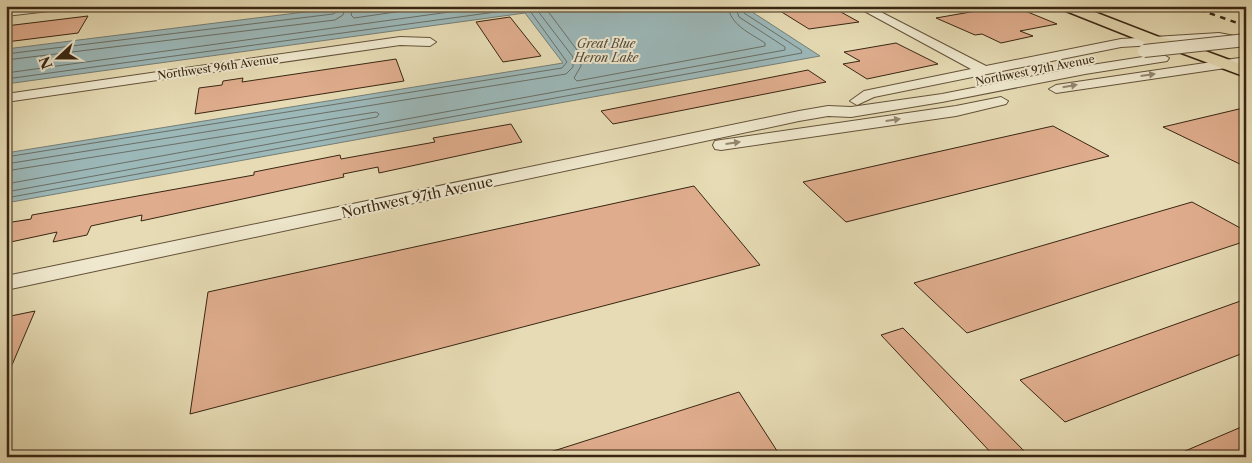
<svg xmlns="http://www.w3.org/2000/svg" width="1252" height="463" font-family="'Libre Caslon Text',serif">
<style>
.water{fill:#9cb8b9;stroke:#747e76}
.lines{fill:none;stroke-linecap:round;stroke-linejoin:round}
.shore{stroke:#6a6f66;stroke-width:1}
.building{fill:#dfad8d;stroke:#392612}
.minor-casing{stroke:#64533a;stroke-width:2}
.major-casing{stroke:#392612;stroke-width:3}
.minor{fill:#efe8ce;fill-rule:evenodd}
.major{fill:#e6dbb4;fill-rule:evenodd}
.rail{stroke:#392612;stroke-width:2.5;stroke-dasharray:5.5 5.5;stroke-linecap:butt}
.minor-bridge-casing{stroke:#64533a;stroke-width:14;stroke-linecap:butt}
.minor-bridge{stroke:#efe8ce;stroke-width:12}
.oneway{fill:#948770}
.labels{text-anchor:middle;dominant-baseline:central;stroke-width:4;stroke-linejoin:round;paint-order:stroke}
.far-street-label{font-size:11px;fill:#392612;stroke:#efe8ce}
.far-water-label{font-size:12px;font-style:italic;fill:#524a3c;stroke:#efe8ce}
.street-label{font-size:14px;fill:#392612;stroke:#efe8ce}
</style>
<rect width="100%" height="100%" fill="#e6dbb4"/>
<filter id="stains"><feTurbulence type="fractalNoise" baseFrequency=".004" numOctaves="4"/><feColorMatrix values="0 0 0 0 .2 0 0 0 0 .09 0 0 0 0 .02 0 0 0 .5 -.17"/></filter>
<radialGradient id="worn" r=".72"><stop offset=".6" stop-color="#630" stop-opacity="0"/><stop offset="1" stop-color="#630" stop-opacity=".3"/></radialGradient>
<path class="water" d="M353,6H743L820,56L6,203V153L563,63L525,13L6,84V49Z"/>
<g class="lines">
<path class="shore" d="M353,6L351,15L354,18L437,6
M544,6L580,54L581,66L574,78L577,81L765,46V43C750,33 730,25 728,6
M6,54L333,14L338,11L339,6
M6,60L335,20L343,15L345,6
M6,73L493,6
M6,79L525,8L530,11L567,62L562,68L6,157
M6,164L566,74L573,67V57L534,6
M6,171L376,112L379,114L377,117L6,184
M6,192L785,50V47L739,17L735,6
M6,198L802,53L801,50L744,13L741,6"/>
</g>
<path class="building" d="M772,6H830L859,22L809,29Z
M1005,6H1013L1057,24L1020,31L1033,36L1001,43L982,34L975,35L936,18Z
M88,16L78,33L6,42V26Z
M510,17L541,56L503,62L476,22Z
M896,43L938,64L867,79L843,64L860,61L844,52Z
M396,59L404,81L195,114L199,88L222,85L223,81L243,78L242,82Z
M808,70L826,82L613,124L601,111Z
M1239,109L1246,111V167L1163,127Z
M511,124L522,142L379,173L378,167L343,174L344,177L141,221L142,215L91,226L87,235L53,242L57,232L6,243V223L31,219L32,215L254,175V172L340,155L341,159L435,142L433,138Z
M1053,126L1109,156L846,222L803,182Z
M694,186L760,265L190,414L208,292Z
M1192,202L1246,231V241L967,333L914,283Z
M1246,299V352L1065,422L1020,380Z
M35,311L6,379V317Z
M903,328L1030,457H995L881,335Z
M739,392L781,457H544V454Z
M1246,425V457H1171Z"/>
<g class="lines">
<g class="minor-casing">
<path id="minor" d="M34,6H71L66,9L6,16V9Z
M855,6H869L986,66L1121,39L1219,33L1246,38V44L1219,41L1121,47L874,97L857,105L850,101L864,91L971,69Z
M400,37L430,38L436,42L430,46L400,45L6,102V94Z
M1162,54L1169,58L1167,61L1085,74L942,102L851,117L828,116L799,121L6,290V276L799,111L828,106L851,107L942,94L1085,66Z
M1246,57V65L1056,93L1049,89L1056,85Z
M1001,97L1008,101L1006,104L956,116L721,150L715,149L713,145L715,141L721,140L956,106Z"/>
</g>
<g class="major-casing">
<path id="major" d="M1059,6H1079L1159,37L1178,41L1246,66V77L1168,48L1149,44L1061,9Z"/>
</g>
<use href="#minor" class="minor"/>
<use href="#major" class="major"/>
<path class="rail" d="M1189,6L1246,26"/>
<g class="minor-bridge-casing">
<path id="minor-bridge" d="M1144,51L1246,40"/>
</g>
<use href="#minor-bridge" class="minor-bridge"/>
</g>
<defs><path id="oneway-solid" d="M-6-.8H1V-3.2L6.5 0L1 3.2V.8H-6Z" transform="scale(1.25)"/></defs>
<g class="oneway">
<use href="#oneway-solid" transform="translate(1148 75) rotate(-8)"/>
<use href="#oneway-solid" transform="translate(1070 86) rotate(-10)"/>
<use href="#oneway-solid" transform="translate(893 120) rotate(-8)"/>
<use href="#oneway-solid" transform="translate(733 143) rotate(-8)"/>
</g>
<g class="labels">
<g class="far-street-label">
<text transform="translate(218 67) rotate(-8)">Northwest 96th Avenue</text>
<text transform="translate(1035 70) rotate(-11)">Northwest 97th Avenue</text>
</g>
<g class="far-water-label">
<text x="606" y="43">Great Blue<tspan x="606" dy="14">Heron Lake</tspan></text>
</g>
<g class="street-label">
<text transform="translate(417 197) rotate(-12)">Northwest 97th Avenue</text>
</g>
</g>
<rect width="1252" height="463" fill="none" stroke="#e6dbb4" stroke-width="25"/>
<rect x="8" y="8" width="1237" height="448" fill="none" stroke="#392612" stroke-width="2.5"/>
<rect x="12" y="12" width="1227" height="438" fill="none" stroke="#392612"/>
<g transform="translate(58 58) rotate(249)" stroke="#efe8ce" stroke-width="4" paint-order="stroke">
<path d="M0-4L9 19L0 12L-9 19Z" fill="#392612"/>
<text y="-8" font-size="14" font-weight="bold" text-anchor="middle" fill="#392612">N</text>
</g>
<rect width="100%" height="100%" filter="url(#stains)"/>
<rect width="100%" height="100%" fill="url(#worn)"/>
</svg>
